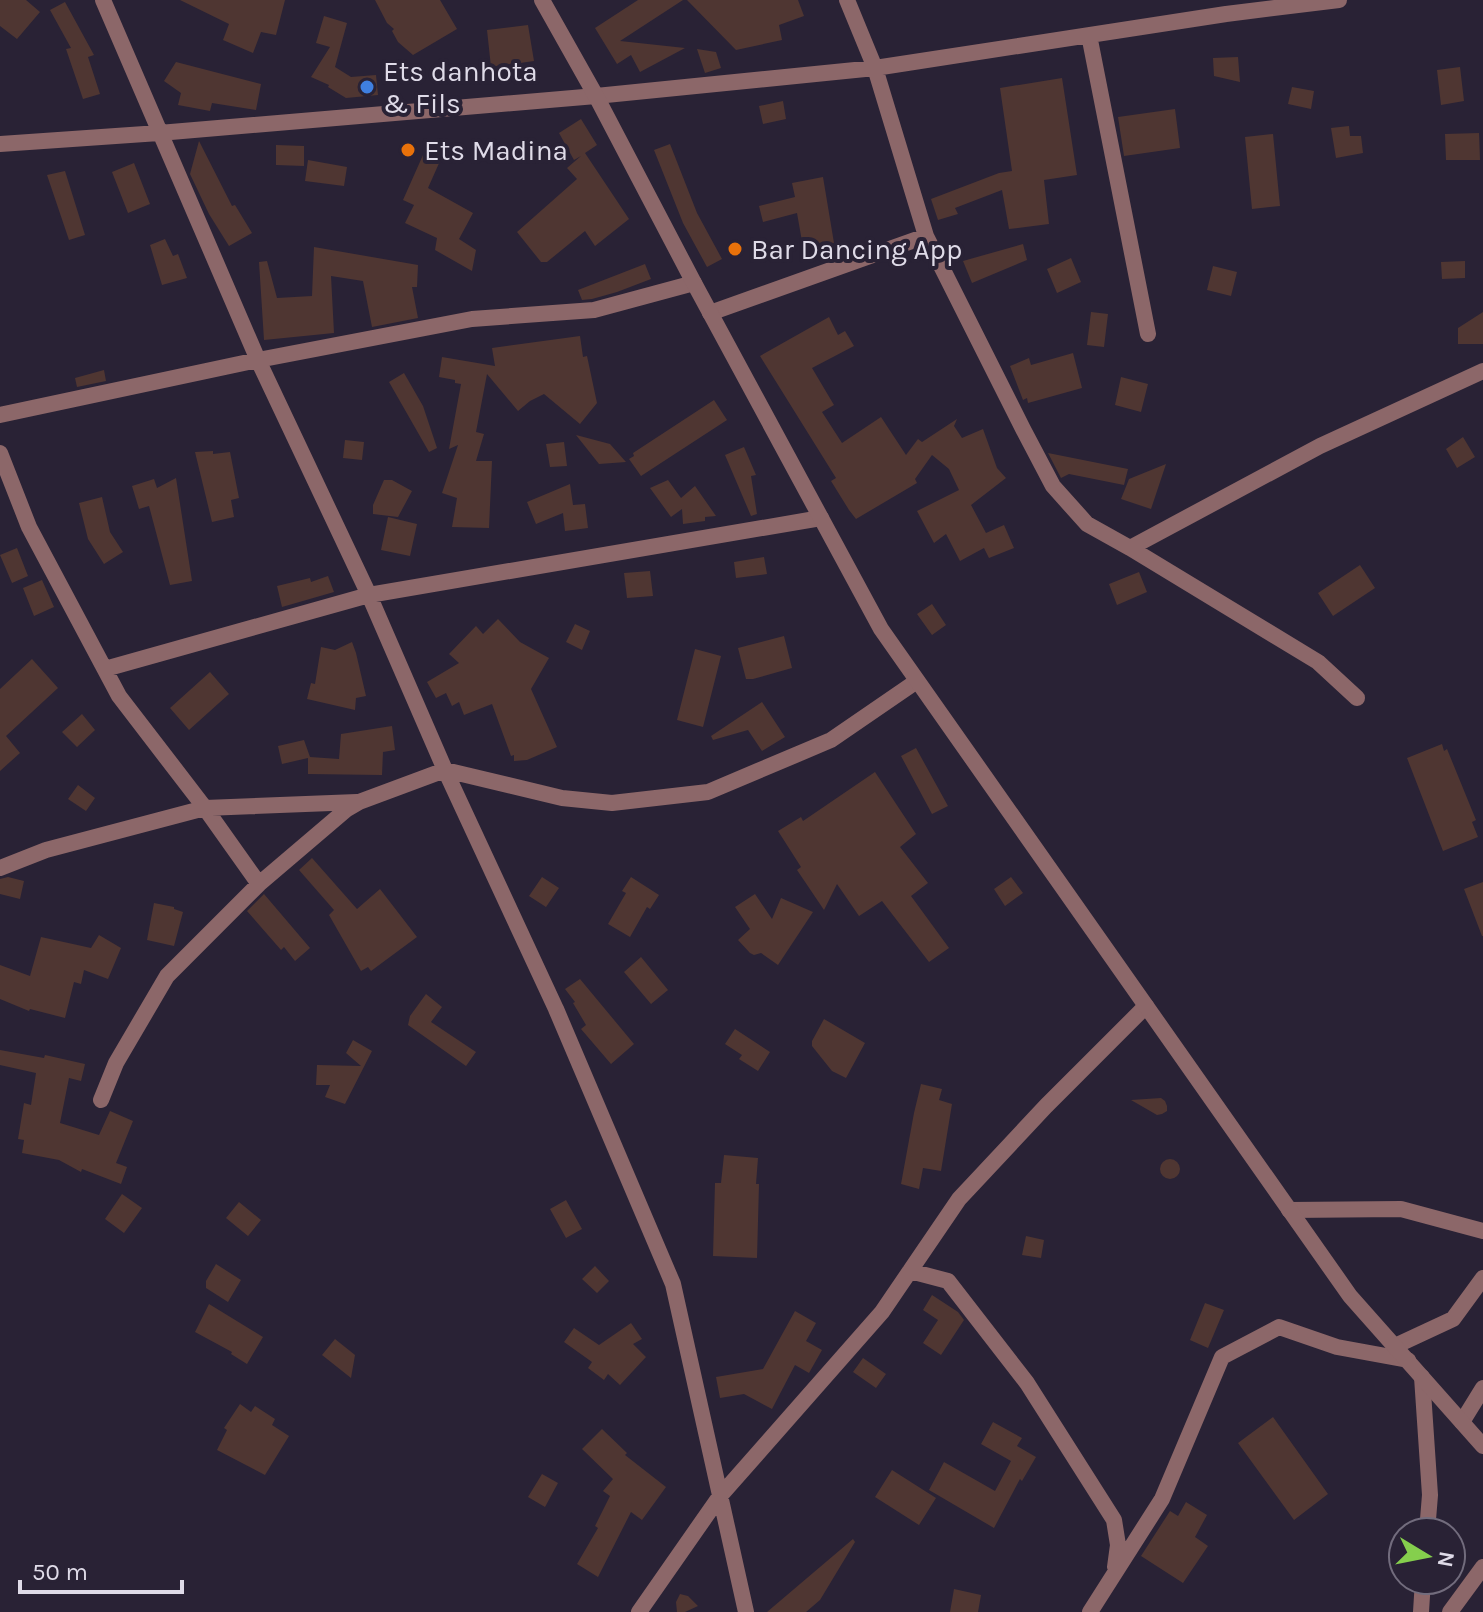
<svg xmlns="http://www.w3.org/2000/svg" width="1483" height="1612" font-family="Karla,sans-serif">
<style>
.building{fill:#4f3632}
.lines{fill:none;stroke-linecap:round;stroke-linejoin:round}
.minor{stroke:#8c6769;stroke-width:16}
.tertiary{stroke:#8c6769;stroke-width:16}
.shop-dot{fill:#3f7fe0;stroke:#292235;stroke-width:3}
.food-dot{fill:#e8710a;stroke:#292235;stroke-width:3}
.labels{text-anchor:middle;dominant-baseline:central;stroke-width:8;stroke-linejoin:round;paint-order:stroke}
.poi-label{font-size:28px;fill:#dfdbe8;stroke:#292235;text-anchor:start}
</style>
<rect width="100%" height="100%" fill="#292235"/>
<path class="building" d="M0,0H26L40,12L17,39L0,26Z
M180,0H285L276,35L261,32L253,53L223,40L229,24Z
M375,0H440L457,29L413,55L398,42L392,31L394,29L387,23Z
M638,0H683L620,41L685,48L640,72L631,55L617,64L595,28Z
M687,0H798L804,16L779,25L782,40L736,50Z
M65,2L94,55L88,57L100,94L83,99L66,49L71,48L50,10Z
M324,16L347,23L335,67L351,77L376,75L378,95L346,98L328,87L329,85L311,77L330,47L316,43Z
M528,25L534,61L491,67L487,30Z
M697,49L716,52L721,68L705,73Z
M1238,57L1240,82L1214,76L1213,58Z
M176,62L261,84L256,110L212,103L210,111L178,105L181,93L164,81Z
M1460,67L1464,101L1441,105L1437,70Z
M1062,78L1077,175L1044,180L1049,224L1009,229L1002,190L955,208L958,214L938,220L931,199L999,173L1012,171L1000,88Z
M1292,87L1314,91L1311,109L1288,104Z
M783,101L786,119L763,124L759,106Z
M1175,109L1180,148L1124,156L1118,117Z
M581,119L597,145L585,153L629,219L595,246L585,231L547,262H541L517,232L577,179L567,168L581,156L574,160L559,133Z
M1349,126L1350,136H1361L1363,153L1336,158L1331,128Z
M1479,133L1480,160H1446L1445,134Z
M1273,134L1280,206L1252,209L1245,137Z
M199,141L232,206L235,205L252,233L229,246L209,214L190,174Z
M432,144L464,145V162L440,161L428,188L473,213L459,239L476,250L472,271L435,250L437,238L405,223L414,205L403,200L427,146L432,147Z
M670,144L697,213L722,259L707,267L683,223L654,150Z
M276,145L304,146V166L276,165Z
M308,160L347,167L344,186L305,181Z
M134,163L150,204L128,213L112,172Z
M65,171L85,235L69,240L47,175Z
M823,177L834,243L803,247L797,213L763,222L759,206L795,197L792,183Z
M165,239L173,256L178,254L187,278L162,285L150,245Z
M1023,244L1027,260L972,283L963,261Z
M314,247L418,265L417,287H412L418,318L372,327L363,281L331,276L334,333L264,340L259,262L267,261L277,298L312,296Z
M1071,258L1081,282L1057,293L1047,269Z
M1465,261V278L1442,279L1441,262Z
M645,264L651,279L617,292L592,299L582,300L578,290Z
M1213,266L1237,272L1231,296L1207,290Z
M1091,312L1108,314L1104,347L1087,345Z
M1483,312V344H1458V328Z
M829,317L838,335L845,331L854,346L812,368L834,405L822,412L842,443L881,417L906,455L918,439L922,442L957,419L954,426L962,438L983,429L997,468L1006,478L971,505L986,533L1004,525L1014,548L989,558L984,548L960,561L946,534L934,543L917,511L959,490L949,469L932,455L915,479L917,483L856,519L849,510L831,481L836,478L760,356Z
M580,336L583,357L587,356L597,403L580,424L544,394L530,401L518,411L487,374L476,432L484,434L476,461H492L489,528L452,527L457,498L442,493L458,445L449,449L461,384L455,383V380L439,377L442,357L495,366L492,348Z
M1073,353L1082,388L1028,403L1027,398L1023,400L1010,366L1029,358L1031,365Z
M104,370L106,381L77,387L75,378Z
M404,373L423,406L437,448L429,452L389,382Z
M1121,377L1148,384L1141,412L1115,405Z
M714,400L727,420L641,476L629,459L634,456L633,453Z
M576,435L610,444L626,462L599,464Z
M1463,437L1475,457L1457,468L1446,449Z
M345,440L364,442L362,460L343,458Z
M564,442L567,466L550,467L546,444Z
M744,447L756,475L751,476L757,514L751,516L725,455Z
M213,451V454L230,452L239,498L231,500L234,517L212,522L195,452Z
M1048,453L1128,469L1124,485L1069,474L1061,478Z
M1166,464L1151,509L1121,499L1129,479Z
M176,478L192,581L170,585L149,506L139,509L132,486L154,479L157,488Z
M384,480H392L412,491L398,517L373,514V505Z
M668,480L681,498L695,486L716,516L705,517V521L683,524L682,509L671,517L650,488Z
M570,484L573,505L585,504L588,528L565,531L563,513L536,524L527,502Z
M102,497L110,532L123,552L104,564L88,539L79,503Z
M388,517L417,524L410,556L381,550Z
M17,548L28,576L12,583L0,555Z
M764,557L767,574L736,578L734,562Z
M1360,565L1375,588L1333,616L1318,593Z
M650,571L653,596L627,598L624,573Z
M1139,572L1147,592L1117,605L1109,584Z
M328,576L334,592L282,607L277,586L310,578L311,582Z
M42,580L54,607L34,616L23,588Z
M932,604L946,625L932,635L917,614Z
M498,619L520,642L549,658L531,689L557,747L527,760L514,761V755L511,756L492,704L464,715L459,702L452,706L446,693L436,698L427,682L459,663L449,654L476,626L483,634Z
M575,624L590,631L582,650L566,642Z
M784,636L792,668L753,679H746L738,648Z
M352,642L356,653L366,696L356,698L355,710L307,699L311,683L315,684L321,647L335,650Z
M695,649L721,656L703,727L677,720Z
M32,659L58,688L6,736L20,753L0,771V689Z
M210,672L229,694L189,730L170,708Z
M762,702L785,737L762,751L748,730L713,740L711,736Z
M82,714L95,730L77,747L62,732Z
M392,726L395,750L383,752L382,775L308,774V758L282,764L278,746L304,740L310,757L339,759L341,734Z
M1442,744L1444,751L1447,749L1476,820L1472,822L1478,837L1443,851L1407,758Z
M916,748L948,806L932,814L901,756Z
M875,772L916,834L900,847L928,883L911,896L949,948L929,962L882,901L859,916L837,884L824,910L797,870L801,867L778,831L801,817L803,821Z
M78,785L95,798L86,811L68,799Z
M312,858L357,909L380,889L417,937L371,971L368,967L361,971L329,915L334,910L299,870Z
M8,877L24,881L20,899L0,894V879Z
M542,877L559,888L546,907L529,896Z
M631,877L659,895L650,909L647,907L630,937L608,924L626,893L622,891Z
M1011,877L1023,893L1005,906L994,889Z
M1483,882V936H1482L1464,889Z
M264,894L310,948L295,961L284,947L281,950L247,911Z
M755,894L772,919L781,898L813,912L778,965L761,953L754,955L750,953L738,940L750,929L735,907Z
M154,903L174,907V909L183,912L174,946L147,940Z
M99,935L121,948L108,979L84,970L81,984L74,982L65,1018L30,1009L29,1011L0,999V965L30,976L41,937L91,948Z
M641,957L668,990L651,1004L624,972Z
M580,979L634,1044L611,1064L581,1029L586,1025L573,1003L575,1002L565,989Z
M426,994L442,1007L431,1022L476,1052L466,1066L408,1025L410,1016Z
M824,1019L865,1043L846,1078L832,1071L812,1046V1041Z
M735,1029L770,1052L758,1071L739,1059L742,1055L725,1044Z
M353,1040L372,1051L345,1104L325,1097L330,1085H316L317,1065L361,1066L346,1053Z
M0,1050L44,1058L45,1055L85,1064L81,1081L69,1078L60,1123L99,1135L110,1111L133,1121L116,1163L127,1167L121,1184L82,1169L81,1172L59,1160L22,1153L24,1140L18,1139L24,1103L31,1105L36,1073L0,1065Z
M921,1084L942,1089L939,1100L952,1104L941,1171L923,1168L919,1189L901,1184L914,1113Z
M1161,1098L1165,1101L1167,1106V1111L1162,1114L1157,1115L1131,1100Z
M724,1155L758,1158L756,1184H759L757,1258L713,1256L715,1183H721Z
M1160 1169a10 10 0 1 1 20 0a10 10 0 1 1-20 0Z
M122,1194L142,1208L124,1233L105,1219Z
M566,1200L582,1229L566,1238L550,1209Z
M239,1202L261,1220L248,1236L226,1218Z
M1026,1236L1044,1240L1041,1258L1022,1255Z
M216,1264L241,1280L228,1302L206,1288V1281Z
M595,1266L609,1281L597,1293L582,1279Z
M932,1295L958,1312L964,1320L941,1355L923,1343L938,1320L923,1310Z
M1205,1303L1224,1310L1208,1348L1190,1340Z
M209,1304L263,1337L247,1364L231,1354L232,1352L195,1332Z
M795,1311L816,1323L806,1341L822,1350L809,1373L795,1365L772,1409L744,1394L720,1398L716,1377L763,1369Z
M631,1323L642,1339L633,1344L646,1357L620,1385L608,1374L604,1380L588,1368L592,1362L564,1342L574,1328L599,1345Z
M335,1339L355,1355L351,1378L322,1355Z
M863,1358L886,1374L876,1388L853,1372Z
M240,1404L251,1412L255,1406L275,1419L272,1425L289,1436L265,1475L217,1450L227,1430L224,1428Z
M1273,1417L1328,1494L1294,1520L1238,1443Z
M993,1422L1022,1438L1017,1446L1036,1457L1022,1481L1020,1479L994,1528L929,1490L944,1462L995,1491L1011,1461L981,1444Z
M602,1429L627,1453L625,1455L666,1487L642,1520L631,1512L598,1577L577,1564L598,1528L595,1526L610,1496L603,1491L613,1479L582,1449Z
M892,1470L936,1498L919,1525L875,1497Z
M542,1474L558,1483L545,1507L528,1497Z
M1186,1502L1207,1515L1195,1537L1208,1546L1183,1583L1141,1556L1170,1511L1178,1516Z
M853,1539L855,1542L820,1600L806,1612H767Z
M954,1589L981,1595L978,1612H950Z
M680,1594L688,1596L698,1606L685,1612H677L676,1602Z"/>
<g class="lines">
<path class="minor" d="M847,0L875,68L926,236L1023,429L1053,486L1087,524L1130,548L1320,446L1483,371
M1089,35L1148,334
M0,144L159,133L596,96L875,68L1226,14L1339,0
M710,313L926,236
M0,415L258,360L472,319L594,310L694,283
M0,453L29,527L119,696L205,808L259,884
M1130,548L1318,662L1357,698
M105,669L369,595L821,518
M0,868L46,850L205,808L357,802
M101,1100L116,1063L167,976L259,884L347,809L359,802L445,770L369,595L258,360L103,0
M1289,1210L1401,1209L1483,1231
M910,1271L948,1281L1027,1383L1114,1520L1118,1545L1115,1567
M1395,1346L1453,1319L1483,1278
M1422,1377L1430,1495L1427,1532
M1462,1422L1483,1388
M639,1612L720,1496L882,1312L959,1199L1046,1106L1146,1006
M746,1612L673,1284L556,1009L445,770L562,798L612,803L708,792L831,740L917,681
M1090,1612L1162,1499L1222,1357L1279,1327L1337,1347L1408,1360
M1421,1612L1423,1580
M1450,1612L1483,1567"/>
<path class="tertiary" d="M542,0L596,96L694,283L881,629L1350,1296L1483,1446"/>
</g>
<circle class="shop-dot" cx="367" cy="87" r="8"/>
<g class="food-dot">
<circle cx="408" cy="150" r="8"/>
<circle cx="735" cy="249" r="8"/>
</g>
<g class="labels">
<g class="poi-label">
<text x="383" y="71">Ets danhota<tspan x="383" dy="32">&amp; Fils</tspan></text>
<text x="424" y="150">Ets Madina</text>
<text x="751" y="249">Bar Dancing App</text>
</g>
</g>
<g transform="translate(1427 1556) rotate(100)"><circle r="38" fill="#292235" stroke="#726c7d" stroke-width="2"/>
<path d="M0-6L14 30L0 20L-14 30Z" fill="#85cf4d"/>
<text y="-12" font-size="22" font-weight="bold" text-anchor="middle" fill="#dfdbe8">N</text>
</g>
<path d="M20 1580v12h162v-12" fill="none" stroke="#dfdbe8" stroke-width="4"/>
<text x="32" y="1580" font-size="24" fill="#dfdbe8" stroke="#292235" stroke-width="6" paint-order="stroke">50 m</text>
</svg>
